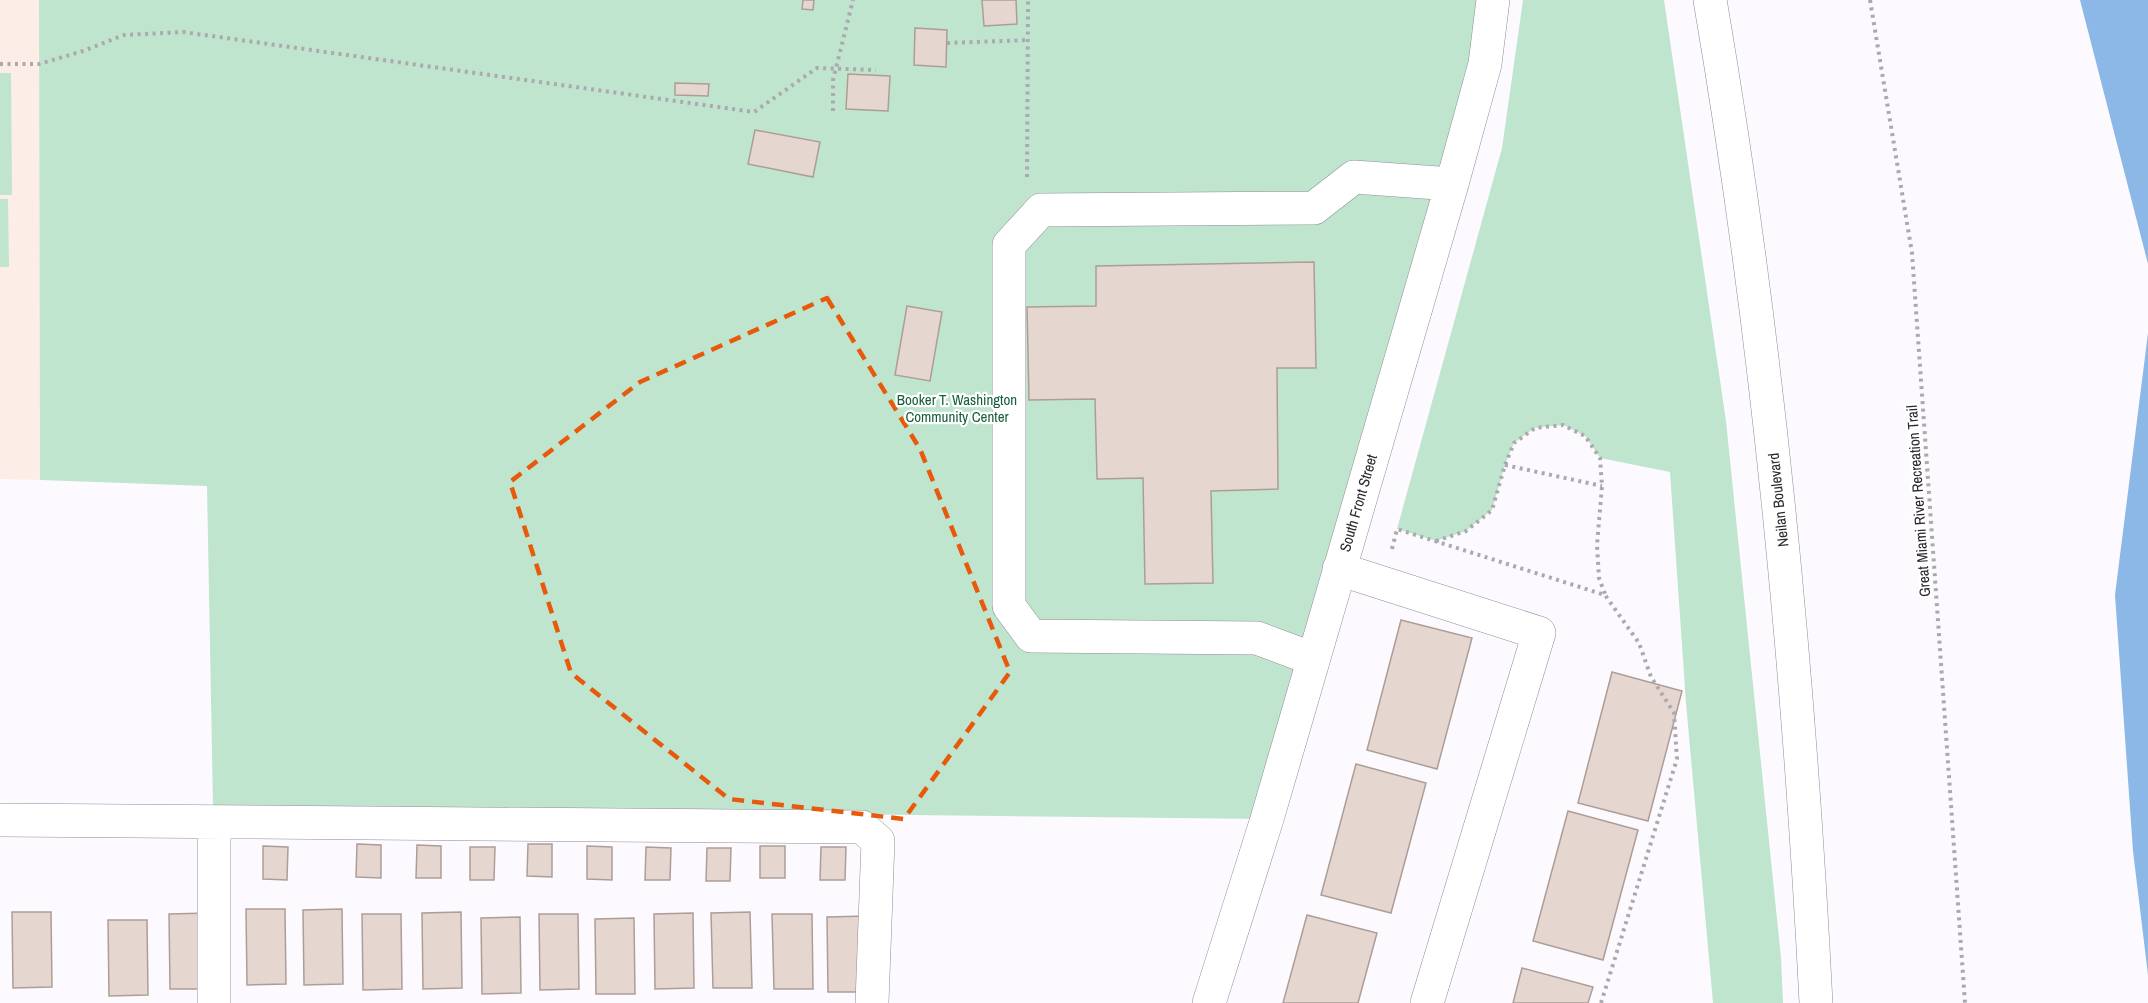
<svg xmlns="http://www.w3.org/2000/svg" width="2148" height="1003" font-family="'Archivo Narrow',sans-serif">
<style>
.education{fill:#fceee7}
.green{fill:#bfe5ce}
.water{fill:#8bb8e6}
.building{fill:#e5d6cf;stroke:#ac9e97;stroke-width:1.5}
.lines{fill:none;stroke-linecap:round;stroke-linejoin:round}
.minor-casing{stroke:#928b97;stroke-width:34}
.path{stroke:#aca9ae;stroke-width:4;stroke-dasharray:3 4.5;stroke-linecap:butt}
.minor{stroke:#fff;stroke-width:33}
.marked{fill:none;stroke:#e8590c;stroke-width:4.5;stroke-dasharray:12 8;stroke-linejoin:round}
.labels{text-anchor:middle;dominant-baseline:central;stroke-width:4.5;stroke-linejoin:round;paint-order:stroke}
.park-label{font-size:15px;fill:#165d3c;stroke:#fff}
.street-label{font-size:15px;fill:#2a282c;stroke:#fff}
</style>
<rect width="100%" height="100%" fill="#fdfaff"/>
<path class="education" d="M0,0H39L40,480L0,479Z"/>
<path class="green" d="M39,0H1493L1267,819L213,807L207,486L40,480Z
M1523,0H1664L1726,421L1781,958L1783,1003H1713L1686,703L1670,472L1600,458L1585,436L1563,425L1535,428L1514,443L1505,465L1492,510L1466,531L1436,541L1397,529L1502,148Z
M0,73H11L12,195H0Z
M0,199H8L9,267H0Z"/>
<path class="water" d="M2080,0H2148V264Z
M2148,333V975L2133,851L2115,595Z"/>
<path class="building" d="M803,0H814L813,10L802,9Z
M982,0H1016L1017,24L984,26Z
M915,28L947,30L946,67L914,65Z
M848,74L890,76L888,111L846,109Z
M675,83L709,84L708,96L675,95Z
M755,130L820,142L813,177L748,164Z
M1314,262L1316,368H1277L1278,489L1211,491L1213,583L1145,584L1143,478L1097,479L1095,399L1029,400L1027,307L1096,306V266Z
M907,306L942,312L930,381L895,375Z
M1401,620L1472,638L1437,769L1367,750Z
M1612,672L1682,691L1648,821L1578,803Z
M1356,764L1426,783L1391,913L1321,895Z
M1568,811L1638,830L1603,960L1533,941Z
M357,844L381,845V878L356,877Z
M528,844H552V877L527,876Z
M417,845L441,846V878H416Z
M263,846L288,847L287,880L263,879Z
M587,846L612,847V880L587,879Z
M760,846H785V878H760Z
M470,847H495L494,880H470Z
M646,847L671,848L670,880H645Z
M821,847H846L845,880H820Z
M707,848H731L730,881H706Z
M246,909H285L286,984L247,985Z
M342,909L343,984L304,985L303,910Z
M12,912H51L52,987L13,988Z
M461,912L462,988L423,989L422,913Z
M750,912L752,988H713L711,913Z
M208,913L209,989H170L169,914Z
M693,913L694,988L655,989L654,914Z
M362,914H401L402,989L363,990Z
M539,914H578L579,989L540,990Z
M772,914H812L813,989H774Z
M1307,915L1377,933L1358,1003H1283Z
M866,916L867,992H828L827,917Z
M520,917L521,993L482,994L481,918Z
M634,918L635,994H596L595,919Z
M108,920H147L148,995L109,996Z
M1522,968L1593,987L1588,1003H1513Z"/>
<g class="lines">
<g class="minor-casing">
<path id="minor" d="M1710,0C1767,332 1799,667 1816,1003
M1339,569L1539,633L1427,1003
M1313,659L1257,638L1031,636L1009,606V245L1041,210L1314,208L1354,177L1452,184
M0,820L862,827L878,841L872,1003
M214,1003V823
M1209,1003L1267,819L1452,184L1485,64L1493,0"/>
</g>
<path class="path" d="M1870,0L1912,253L1965,1003
M947,43L1028,40
M0,64H39L83,51L124,35L183,32L754,112L817,68L876,70
M833,111V80L853,0
M1027,177L1028,0
M1505,465L1602,486
M1436,541L1466,531L1492,510L1505,465L1514,443L1535,428L1563,425L1585,436L1600,458L1602,486L1597,545L1599,578L1605,594
M1392,549L1397,529L1605,595L1639,643L1651,677L1674,713L1677,759L1601,1003"/>
<use href="#minor" class="minor"/>
</g>
<path class="marked" d="M827,298L920,449L1010,672L904,819L729,799L571,673L510,482L640,382Z"/>
<g class="labels">
<g class="park-label">
<text x="957" y="399">Booker T. Washington<tspan x="957" dy="17">Community Center</tspan></text>
</g>
<g class="street-label">
<text transform="translate(1778 500) rotate(-96)">Neilan Boulevard</text>
<text transform="translate(1918 501) rotate(-94)">Great Miami River Recreation Trail</text>
<text transform="translate(1358 503) rotate(-74)">South Front Street</text>
</g>
</g>
</svg>
